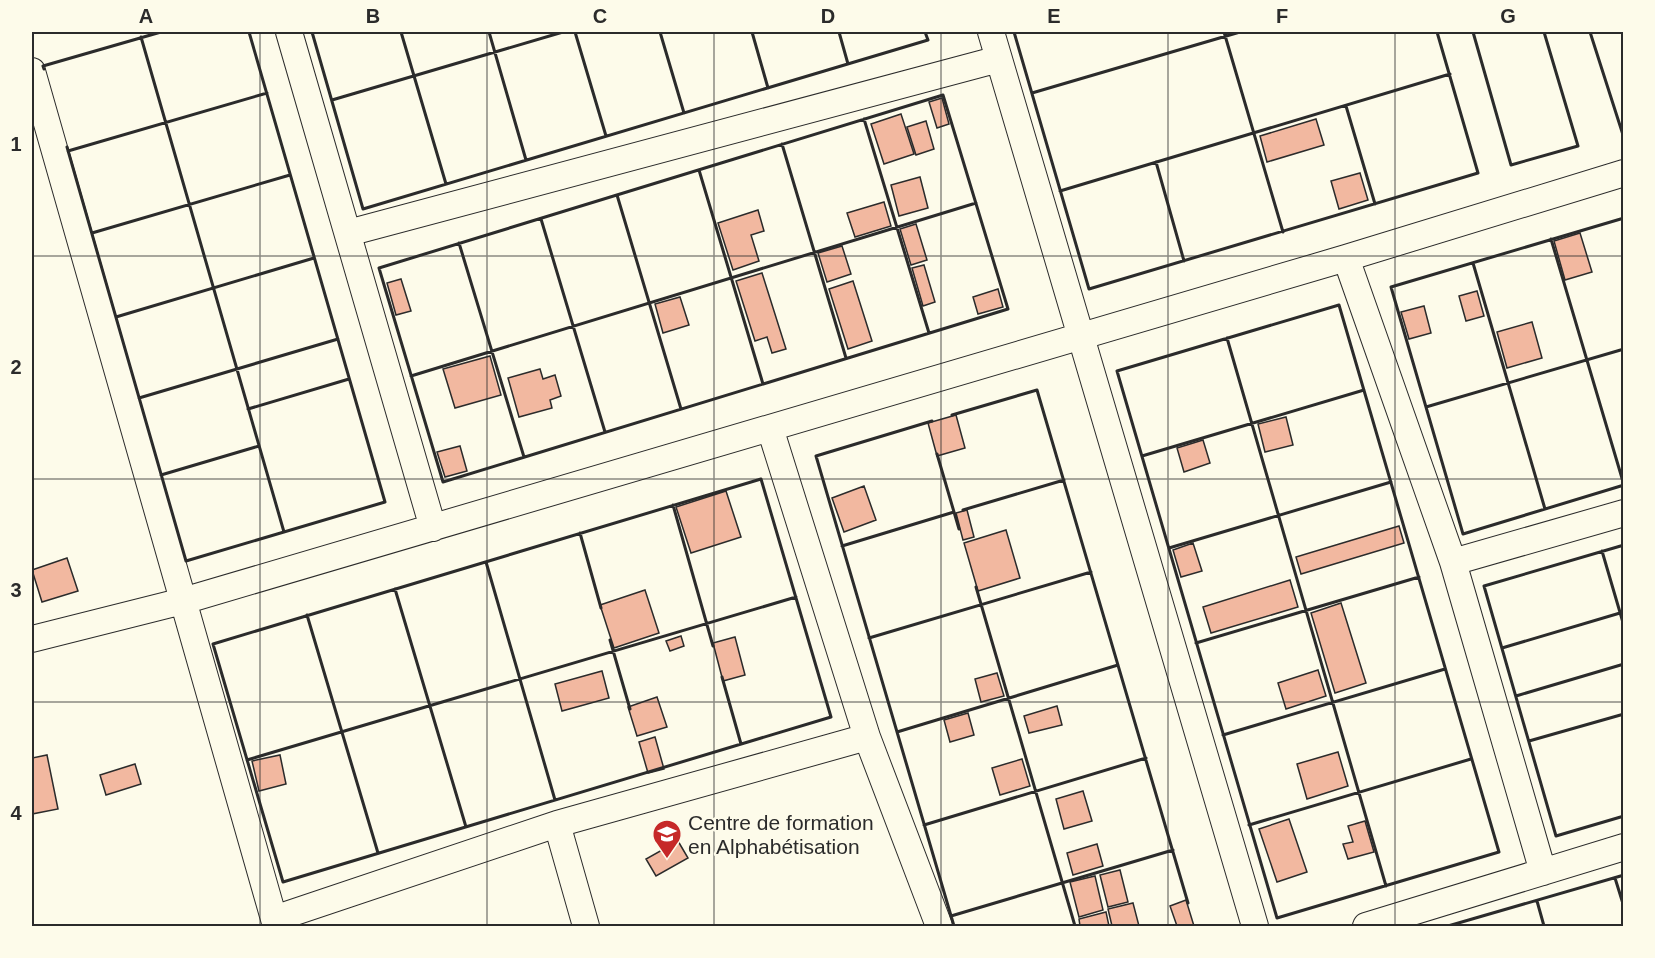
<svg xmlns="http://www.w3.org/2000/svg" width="1655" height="958" font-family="Arial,sans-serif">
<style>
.building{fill:#f2b8a0;stroke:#2b2b2b;stroke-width:1.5}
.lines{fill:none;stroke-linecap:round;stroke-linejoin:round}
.minor-casing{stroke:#2b2b2b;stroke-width:28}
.minor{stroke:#fdfbea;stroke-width:26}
.wall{stroke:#2b2b2b;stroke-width:3}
.grid{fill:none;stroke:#2b2b2b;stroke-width:1.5;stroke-opacity:0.55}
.labels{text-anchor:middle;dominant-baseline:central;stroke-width:4.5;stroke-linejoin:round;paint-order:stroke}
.poi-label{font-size:21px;fill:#2b2b2b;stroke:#fdfbea;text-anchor:start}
.neatline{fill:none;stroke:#2b2b2b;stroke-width:2}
.grid-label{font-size:20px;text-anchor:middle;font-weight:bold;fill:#2b2b2b}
</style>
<rect width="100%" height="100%" fill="#fdfbea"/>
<path class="building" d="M942,98L949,124L937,128L929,102Z
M901,114L914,154L884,164L871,124Z
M1316,119L1324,145L1267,162L1260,136Z
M926,121L934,149L916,155L907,127Z
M1360,173L1368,200L1339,209L1331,181Z
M920,177L928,208L899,216L891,185Z
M884,202L891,226L855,237L847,213Z
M758,210L764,231L751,235L759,261L733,270L718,223Z
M916,224L927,260L911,265L900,229Z
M1580,233L1592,272L1565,280L1554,241Z
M842,246L851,274L827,282L818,253Z
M924,265L935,302L923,306L912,268Z
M762,273L786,349L772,353L767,337L755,341L736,281Z
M401,279L411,311L396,315L387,283Z
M853,281L872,341L848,349L829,289Z
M998,289L1003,307L978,314L973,297Z
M1477,291L1484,316L1466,321L1459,296Z
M680,297L689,325L663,333L655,304Z
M1424,306L1431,333L1409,339L1401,312Z
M1532,322L1542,358L1507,368L1497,332Z
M490,356L501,395L455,408L443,369Z
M540,369L543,379L555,375L561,396L550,400L552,408L519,417L508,378Z
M956,415L965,448L937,456L928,423Z
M1286,417L1293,445L1265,452L1258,424Z
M1203,440L1210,463L1184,472L1177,448Z
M460,446L467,471L445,477L437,452Z
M864,486L876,520L844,532L832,498Z
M726,491L741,537L691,553L676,507Z
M967,510L974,537L963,540L956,513Z
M1399,526L1404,543L1301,574L1296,557Z
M1006,530L1020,578L978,591L964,543Z
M1193,543L1202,571L1181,577L1173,550Z
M67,558L78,591L42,602L32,570Z
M1290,580L1298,607L1211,633L1203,607Z
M645,590L659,633L614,648L600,605Z
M1341,603L1366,683L1335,693L1311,613Z
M681,636L684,646L670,651L666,641Z
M735,637L745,675L723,681L713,643Z
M1318,670L1326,696L1286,709L1278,683Z
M602,671L609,698L562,711L555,684Z
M997,673L1004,696L981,702L975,679Z
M657,697L667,727L637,736L628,707Z
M1057,706L1062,725L1029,733L1024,716Z
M968,713L974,735L950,742L944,720Z
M655,737L664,769L648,773L639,742Z
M1338,752L1348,786L1307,799L1297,764Z
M47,755L58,809L32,814V758Z
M280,755L286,784L259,791L252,761Z
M1022,759L1030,786L1000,795L992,768Z
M135,764L141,784L106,795L100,775Z
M1083,791L1092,821L1064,829L1056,799Z
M1289,819L1307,872L1277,882L1259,829Z
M1365,821L1374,852L1348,859L1343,844L1353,842L1348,826Z
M678,841L688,858L656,876L646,859Z
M1097,844L1103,866L1073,875L1067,853Z
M1120,870L1128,902L1108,907L1100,875Z
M1095,876L1103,910L1079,917L1070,882Z
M1186,900L1194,926H1177L1170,906Z
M1133,903L1139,926H1112L1108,909Z
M1106,912L1109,926H1080L1079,919Z"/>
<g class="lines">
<g class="minor-casing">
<path id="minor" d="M289,32L433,528
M991,32L1255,926
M32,71L276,926
M348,233L999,59
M1346,258L1453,562L1543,872
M770,428L867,737L939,926
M1453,562L1624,513
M32,639L183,601L1346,258L1624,173
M557,824L586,926
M274,919L557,824L867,737
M1366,926L1624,847"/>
</g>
<use href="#minor" class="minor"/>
<path class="wall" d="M312,32L363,209L928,40L925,32
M401,32L446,184
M489,32L526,160
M575,32L606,136
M660,32L684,113
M752,32L768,88
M839,32L848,64
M1014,32L1089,289L1478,173L1437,32
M1224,32L1283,232
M1473,32L1511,165L1578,146L1544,32
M1590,32L1624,138
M141,37L284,532
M44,69L43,66L161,32
M1032,93L1240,32
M943,95L1008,309L443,482L379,268Z
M332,100L563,32
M1346,106L1375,204
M864,119L929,333
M782,144L846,358
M67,147L186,561L385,502L249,32
M68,151L267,93
M1156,162L1184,261
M699,170L763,384
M1060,191L1450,74
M617,195L681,409
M1624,218L1391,287L1463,534L1624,485
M541,219L605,432
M92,233L290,175
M1551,239L1624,485
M459,243L524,457
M1473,263L1545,509
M1339,305L1499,852L1277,918L1117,371Z
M116,317L314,258
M1227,338L1386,886
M411,376L976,203
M139,398L338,339
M1426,407L1624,349
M248,409L349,379
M952,415L1037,390L1188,903
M932,421L816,456L954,926
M937,454L959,529
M1142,456L1364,390
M161,475L259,446
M761,479L831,717L283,882L213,644Z
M673,505L713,646
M963,510L1064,480
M580,533L601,608
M1624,545L1484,586L1556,836L1624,816
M842,546L954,512
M1169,548L1391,482
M1602,551L1624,626
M486,562L555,800
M976,587L1075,926
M395,589L466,827
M307,615L378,853
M869,638L1091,572
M610,640L630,709
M1196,643L1419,577
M1502,648L1620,613
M722,677L741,744
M1516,696L1624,664
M897,732L1118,665
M1223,735L1445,669
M1529,741L1624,714
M247,760L796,597
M924,825L1146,758
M1249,825L1471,759
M1615,878L1624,907
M1537,901L1544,926
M951,916L1173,850
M1448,926L1624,875"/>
</g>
<path class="grid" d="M260,32V926M487,32V926M714,32V926M941,32V926M1168,32V926M1395,32V926M32,256H1624M32,479H1624M32,702H1624"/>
<defs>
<g id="school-pin" transform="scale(1.5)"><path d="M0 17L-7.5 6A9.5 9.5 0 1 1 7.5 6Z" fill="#c62828" stroke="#fdfbea"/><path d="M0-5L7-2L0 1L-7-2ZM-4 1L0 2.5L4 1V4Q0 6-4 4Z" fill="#fff"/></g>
</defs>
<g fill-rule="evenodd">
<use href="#school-pin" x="667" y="834"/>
</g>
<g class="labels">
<g class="poi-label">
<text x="688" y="822">Centre de formation<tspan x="688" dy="24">en Alphabétisation</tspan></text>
</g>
</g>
<rect width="1655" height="958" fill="none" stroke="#fdfbea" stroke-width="66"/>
<rect x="33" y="33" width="1589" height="892" class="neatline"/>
<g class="grid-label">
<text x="146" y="23">A</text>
<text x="373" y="23">B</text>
<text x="600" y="23">C</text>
<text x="828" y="23">D</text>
<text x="1054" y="23">E</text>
<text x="1282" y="23">F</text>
<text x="1508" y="23">G</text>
<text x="16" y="151">1</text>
<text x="16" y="374">2</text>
<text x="16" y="597">3</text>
<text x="16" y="820">4</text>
</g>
</svg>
